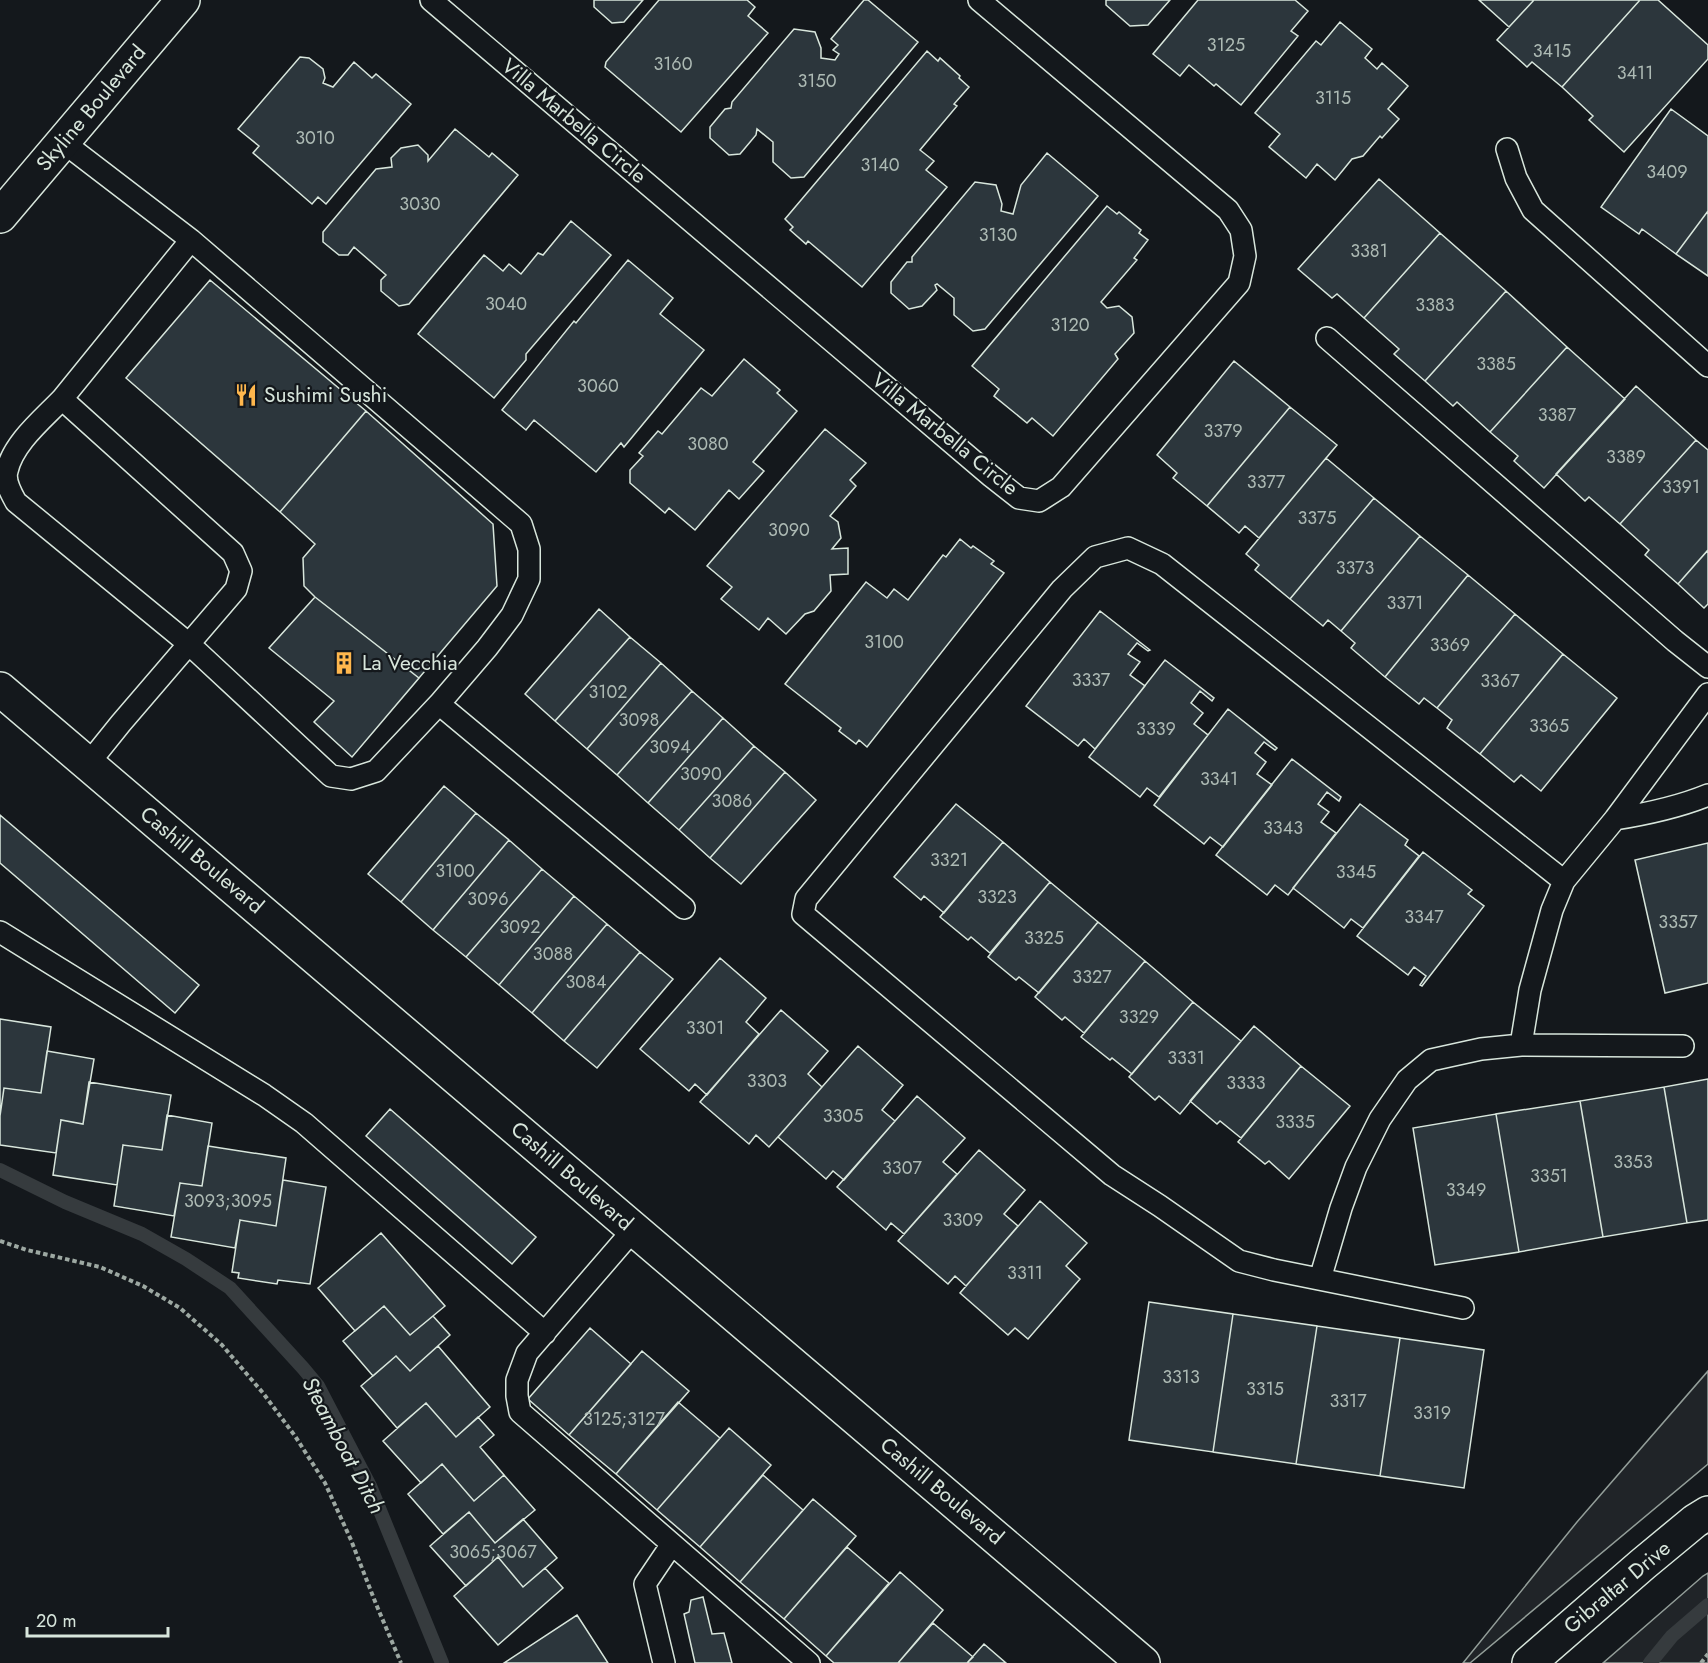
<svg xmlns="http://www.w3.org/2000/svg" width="1708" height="1663" font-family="Jost,sans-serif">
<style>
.green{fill:#202428;stroke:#939e99;stroke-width:1.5}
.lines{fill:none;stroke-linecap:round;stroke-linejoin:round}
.stream{stroke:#363b3e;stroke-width:14}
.building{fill:#2c363c;stroke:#d8e6dc;stroke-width:1.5}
.service-casing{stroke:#d8e6dc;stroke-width:24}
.minor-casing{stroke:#d8e6dc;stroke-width:36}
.tertiary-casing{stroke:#d8e6dc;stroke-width:36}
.path{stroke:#9da8a2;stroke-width:4;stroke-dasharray:4.5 3;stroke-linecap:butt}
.service{stroke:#14181c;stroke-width:21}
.minor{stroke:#14181c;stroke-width:33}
.tertiary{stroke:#14181c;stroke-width:33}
.labels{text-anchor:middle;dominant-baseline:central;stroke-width:4.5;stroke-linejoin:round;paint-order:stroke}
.number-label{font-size:18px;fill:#adbab4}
.street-label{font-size:21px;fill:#d8e6dc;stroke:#14181c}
.poi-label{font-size:21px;fill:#d8e6dc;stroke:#14181c;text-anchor:start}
.water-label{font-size:22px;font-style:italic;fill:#d8e6dc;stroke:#14181c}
</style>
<rect width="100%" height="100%" fill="#14181c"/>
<path class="green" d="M1708,1371V1464L1470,1663H1463L1577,1522Z
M1708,1573V1663H1603L1703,1576Z"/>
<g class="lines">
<path class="stream" d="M0,1170L65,1202L142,1234L186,1259L230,1288L303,1368L318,1386L370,1486L442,1663
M1650,1663L1672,1636L1708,1605"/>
</g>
<path class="building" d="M594,0H643L624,22L612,23L594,7Z
M659,0H747L755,7L748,16L768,33L681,132L605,67L606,62Z
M864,0H868L918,42L804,177L791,178L773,162V142L757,129L756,135L740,154L729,155L710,138V127L725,109L731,108L732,102L794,29L815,32L821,48V58L835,60L839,54L833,50L838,45L831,39Z
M1106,0H1170L1148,25L1130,26L1106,5Z
M1198,0H1295L1308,11L1291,31L1298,36L1241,105L1216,84L1214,86L1189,65L1180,76L1153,54Z
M1479,0H1534L1509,27Z
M1534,0H1640L1562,87L1532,62L1527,67L1497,40Z
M1640,0H1658L1708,45V59L1624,152L1589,120L1593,116L1562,87Z
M1340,22L1372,49L1365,58L1377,69L1382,63L1408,86L1388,109L1399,119L1382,138L1380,136L1363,156L1352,159L1335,180L1317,164L1306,178L1269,147L1280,134L1255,113L1316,41L1321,45Z
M927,51L938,61L940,58L960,76L959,78L969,87L954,104L957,106L920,150L934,161L926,170L947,187L862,287L808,241L806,244L790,230L793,227L785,219Z
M300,57L309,58L323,69L325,78L323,83L333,87L354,62L372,78L376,74L411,104L326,204L318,197L312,204L253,153L259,146L238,129Z
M1671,109L1708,136V211L1676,254L1642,229L1639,234L1601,207Z
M455,129L489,157L492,153L518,175L409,304L399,306L381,291V280L386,275L354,247L348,255H339L323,242V232L376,169L392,167L391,158L401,148L418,145L428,155V161Z
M1047,153L1098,196L985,329L973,331L954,315V298L937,284L935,285L937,290L922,306L909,309L891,293V282L907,262H912V257L975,182L996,185L1002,204L1001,211L1013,214L1021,185Z
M1379,179L1440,233L1364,318L1337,294L1332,298L1298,269Z
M1107,206L1117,214L1119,212L1141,230L1139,233L1148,240L1134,258L1137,260L1101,302L1107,308L1119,306L1132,317L1134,333L1115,354L1118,359L1053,436L1032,418L1027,423L994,396L999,389L972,366Z
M1708,211V276L1676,254Z
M571,221L611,255L526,354V360L494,398L418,334L484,255L503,271L509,264L521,274L538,253L543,255Z
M1440,233L1506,291L1425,381L1394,354L1399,349L1364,318Z
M628,260L673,298L660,314L704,350L624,447L621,443L596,472L534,420L526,430L502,410L574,321L576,323Z
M210,280L366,411L280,512L126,378Z
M1506,291L1567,347L1490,432L1457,402L1453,406L1425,381Z
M1567,347L1625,399L1544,488L1514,461L1518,456L1490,432Z
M744,359L780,390L777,393L797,411L753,462L764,471L739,499L729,490L695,530L669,508L665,513L630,483V470L643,456L639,453L658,431L662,434L701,388L712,396Z
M1234,361L1290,407L1207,506L1173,478L1177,473L1157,455Z
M1636,386L1696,440L1620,524L1589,497L1585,501L1556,474Z
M1290,407L1337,445L1259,538L1245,526L1239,533L1207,506Z
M366,411L493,524L497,586L419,678L315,597L304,586L303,558L315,544L280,512Z
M825,429L866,463L850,480L856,486L830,516L838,522L841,538L832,549L848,548V574L830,575L831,591L814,611L805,614L786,634L768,618L759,630L721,599L732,587L707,566Z
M1696,440L1708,450V550L1678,584L1645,555L1649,550L1620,524Z
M1326,458L1374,498L1290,599L1255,570L1259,565L1246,554Z
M1374,498L1420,536L1341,631L1328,620L1323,626L1290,599Z
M1420,536L1468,575L1385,677L1351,648L1355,643L1341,631Z
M960,539L971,548L973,546L994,561L991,564L1004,573L867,747L859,740L856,744L839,731L841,728L785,684L866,582L887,598L894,589L908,600L943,555L946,557Z
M1708,550V604L1704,608L1678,584Z
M1468,575L1515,614L1437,708L1424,698L1419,704L1385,677Z
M315,597L419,678L352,757L314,722L334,701L269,648Z
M599,609L630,637L555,721L525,694Z
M1100,611L1150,650L1148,651L1137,643L1128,654L1140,662L1130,675L1145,686L1095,749L1084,739L1078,746L1026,706Z
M1515,614L1563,654L1480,754L1447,728L1452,720L1437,708Z
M630,637L661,663L587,749L555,721Z
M1563,654L1617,698L1541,791L1521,775L1514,782L1480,754Z
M1165,660L1214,698L1212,701L1200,691L1191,703L1203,713L1194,724L1208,735L1159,797L1147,788L1140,797L1089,757Z
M661,663L692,691L617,775L587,749Z
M692,691L723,718L648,803L617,775Z
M1228,709L1277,748L1275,750L1264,742L1255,753L1266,762L1257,774L1272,785L1223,847L1210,837L1204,844L1154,805Z
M723,718L754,746L679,830L648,803Z
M754,746L785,772L710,858L679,830Z
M1292,759L1341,797L1339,801L1327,792L1318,804L1329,812L1321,822L1336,833L1288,895L1275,885L1267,895L1216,855Z
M785,772L816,800L741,884L710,858Z
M444,786L476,813L401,902L368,874Z
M956,804L1003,842L944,913L924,896L921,900L894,877Z
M1360,804L1408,840L1405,845L1419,856L1363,928L1351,919L1344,928L1293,888Z
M476,813L509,840L433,930L401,902Z
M0,815L199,985L175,1013L0,863Z
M509,840L542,869L466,957L433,930Z
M1003,842L1050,882L990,953L971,937L968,940L940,917Z
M1708,843V983L1665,993L1635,860Z
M1423,852L1472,890L1468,894L1484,906L1422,986L1420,985L1426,976L1414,967L1408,975L1357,936Z
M542,869L574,896L499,985L466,957Z
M1050,882L1098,922L1039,993L1019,977L1016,980L988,957Z
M574,896L607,924L532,1013L499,985Z
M1098,922L1145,961L1084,1033L1065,1017L1062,1020L1035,997Z
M607,924L640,952L564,1041L532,1013Z
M640,952L673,979L597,1068L564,1041Z
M720,958L766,998L746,1022L759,1034L707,1095L695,1084L689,1091L640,1049Z
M1145,961L1193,1002L1132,1074L1112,1058L1110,1060L1081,1037Z
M1193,1002L1241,1041L1180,1114L1159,1096L1155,1100L1129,1077Z
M781,1010L828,1051L808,1074L822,1087L769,1147L756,1135L749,1144L700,1102Z
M0,1019L51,1027L41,1093L4,1088L0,1116Z
M1254,1026L1301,1066L1241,1138L1220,1121L1217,1124L1190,1101Z
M858,1046L903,1085L882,1110L895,1121L844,1180L833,1171L826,1179L778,1137Z
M47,1051L94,1059L83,1124L61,1120L56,1153L0,1145V1116L4,1088L41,1093Z
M1301,1066L1350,1106L1289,1179L1269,1161L1265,1164L1238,1142Z
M1708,1079V1220L1687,1223L1664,1087Z
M89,1082L171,1095L162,1150L123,1145L117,1185L53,1175L61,1120L83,1124Z
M1664,1087L1687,1223L1603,1237L1580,1101Z
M917,1096L965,1138L943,1162L957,1174L904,1234L891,1223L886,1230L837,1187Z
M1580,1101L1603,1237L1519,1252L1496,1114Z
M390,1109L536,1237L512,1264L366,1136Z
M1496,1114L1519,1252L1435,1265L1413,1128Z
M167,1115L212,1123L202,1186L180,1183L174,1216L114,1206L123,1145L162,1150Z
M208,1146L286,1158L276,1226L240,1220L235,1248L171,1237L180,1183L202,1186Z
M979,1150L1025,1190L1004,1214L1018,1226L966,1286L955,1276L948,1284L898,1241Z
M283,1180L326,1187L310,1284L278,1280L277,1284L238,1278L239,1273L232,1272L240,1220L276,1226Z
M1040,1201L1087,1243L1066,1266L1080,1279L1028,1339L1015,1328L1008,1335L960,1293Z
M381,1233L445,1306L410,1335L384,1306L355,1331L318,1288Z
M1149,1302L1233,1314L1213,1452L1129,1440Z
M384,1306L410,1335L433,1316L450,1335L410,1371L396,1356L373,1376L343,1341Z
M1233,1314L1317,1326L1296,1464L1213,1452Z
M1317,1326L1400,1338L1380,1476L1296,1464Z
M590,1328L631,1364L569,1435L528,1399Z
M1400,1338L1484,1350L1464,1488L1380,1476Z
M438,1346L490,1407L456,1437L426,1403L397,1428L361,1386L396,1356L410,1371Z
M642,1351L689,1391L616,1474L569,1435Z
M678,1402L720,1438L657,1510L616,1474Z
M426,1403L456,1437L478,1417L494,1435L480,1447L504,1475L474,1501L442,1464L421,1483L383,1441Z
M729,1428L771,1465L700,1547L657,1510Z
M442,1464L474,1501L504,1475L535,1510L495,1543L469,1512L443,1534L408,1494Z
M763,1475L803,1510L740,1582L700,1547Z
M813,1499L856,1536L784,1619L740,1582Z
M469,1512L495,1543L523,1519L557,1558L523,1587L498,1557L466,1586L430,1546Z
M847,1547L889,1583L826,1656L784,1619Z
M498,1557L523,1587L545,1568L563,1588L498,1645L454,1596Z
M900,1572L943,1610L898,1663H834L826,1656Z
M703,1597L712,1634L724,1633L732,1663H695L684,1614L689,1612L691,1600Z
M577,1615L608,1663H504Z
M933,1623L973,1657L967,1663H898Z
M984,1644L1006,1663H967Z"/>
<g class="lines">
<g class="service-casing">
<path id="service" d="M431,0L991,476L1019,498L1039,501L1061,487L1239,283L1245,256L1241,230L1228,210L979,0
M63,142L191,240L62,399L233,553L241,571L236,589L121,723L88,764
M1507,149L1516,178L1533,210L1708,366
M1327,338L1675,641L1708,667
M62,399C43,419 13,443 7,471C4,481 11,493 16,502L189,644L331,776L351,779L376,771L439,704L487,648L512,615L529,579V549L521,524L191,240
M439,704L684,908
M1615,819C1646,814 1679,807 1708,795
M0,932L264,1095L304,1123L545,1333
M1521,1045L1530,990L1552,910L1564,881L1615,819L1708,694
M634,1229L527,1353L517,1380V1396L520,1412L809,1663
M1320,1279L1341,1208L1356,1167L1380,1119L1407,1080L1431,1060L1481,1049L1521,1045L1683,1046
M1463,1308L1274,1270L1239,1261L1160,1206L1112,1175L803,914L806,899L1062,589L1095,557L1128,548L1162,564L1564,881
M664,1663L645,1584L672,1544"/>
</g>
<g class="minor-casing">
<path id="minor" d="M1529,1663L1643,1564L1695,1521L1708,1513"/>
</g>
<g class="tertiary-casing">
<path id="tertiary" d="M0,216L183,0
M0,689L1143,1663"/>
</g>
<path class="path" d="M0,1241L27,1250L100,1267L143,1286L180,1308L222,1345L263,1393L295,1436L325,1483L351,1540L376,1604L401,1663
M1701,1663L1708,1654"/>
<use href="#service" class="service"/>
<use href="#minor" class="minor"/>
<use href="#tertiary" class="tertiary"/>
</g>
<defs>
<g id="restaurant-bare" transform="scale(1.8)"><path d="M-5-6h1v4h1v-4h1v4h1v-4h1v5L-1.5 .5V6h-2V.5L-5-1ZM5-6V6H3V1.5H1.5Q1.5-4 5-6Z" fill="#ffb74d" stroke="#14181c" stroke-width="2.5" paint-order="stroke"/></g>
<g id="building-bare" transform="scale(1.8)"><path d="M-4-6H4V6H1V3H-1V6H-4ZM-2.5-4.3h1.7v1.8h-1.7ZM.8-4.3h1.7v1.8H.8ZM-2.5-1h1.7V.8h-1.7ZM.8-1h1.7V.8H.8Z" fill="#ffb74d" stroke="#14181c" stroke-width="2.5" paint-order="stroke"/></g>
</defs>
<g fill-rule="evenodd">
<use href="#restaurant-bare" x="246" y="395"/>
<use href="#building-bare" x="344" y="663"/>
</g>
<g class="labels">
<g class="number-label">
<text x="1226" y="45">3125</text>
<text x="1552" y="51">3415</text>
<text x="673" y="64">3160</text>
<text x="1635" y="73">3411</text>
<text x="817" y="81">3150</text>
<text x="1333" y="98">3115</text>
<text x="315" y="138">3010</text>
<text x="880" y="165">3140</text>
<text x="1667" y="172">3409</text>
<text x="420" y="204">3030</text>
<text x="998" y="235">3130</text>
<text x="1369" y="251">3381</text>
<text x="506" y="304">3040</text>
<text x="1435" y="305">3383</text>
<text x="1070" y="325">3120</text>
<text x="1496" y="364">3385</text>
<text x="598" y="386">3060</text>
<text x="1557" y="415">3387</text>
<text x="1223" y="431">3379</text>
<text x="708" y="444">3080</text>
<text x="1626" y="457">3389</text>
<text x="1266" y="482">3377</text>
<text x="1681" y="487">3391</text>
<text x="1317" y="518">3375</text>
<text x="789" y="530">3090</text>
<text x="1355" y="568">3373</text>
<text x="1405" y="603">3371</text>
<text x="884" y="642">3100</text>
<text x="1450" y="645">3369</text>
<text x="1091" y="680">3337</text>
<text x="1500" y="681">3367</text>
<text x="608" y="692">3102</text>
<text x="639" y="720">3098</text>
<text x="1549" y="726">3365</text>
<text x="1156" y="729">3339</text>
<text x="670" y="747">3094</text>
<text x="701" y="774">3090</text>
<text x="1219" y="779">3341</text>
<text x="732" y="801">3086</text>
<text x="1283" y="828">3343</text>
<text x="949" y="860">3321</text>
<text x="455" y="871">3100</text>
<text x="1356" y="872">3345</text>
<text x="997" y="897">3323</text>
<text x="488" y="899">3096</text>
<text x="1424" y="917">3347</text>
<text x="1678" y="922">3357</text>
<text x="520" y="927">3092</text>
<text x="1044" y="938">3325</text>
<text x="553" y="954">3088</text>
<text x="1092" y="977">3327</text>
<text x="586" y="982">3084</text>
<text x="1139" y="1017">3329</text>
<text x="705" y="1028">3301</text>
<text x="1186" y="1058">3331</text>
<text x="767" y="1081">3303</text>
<text x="1246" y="1083">3333</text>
<text x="843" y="1116">3305</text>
<text x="1295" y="1122">3335</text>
<text x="1633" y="1162">3353</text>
<text x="902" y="1168">3307</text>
<text x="1549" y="1176">3351</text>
<text x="1466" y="1190">3349</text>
<text x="228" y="1201">3093;3095</text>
<text x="963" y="1220">3309</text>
<text x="1025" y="1273">3311</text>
<text x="1181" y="1377">3313</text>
<text x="1265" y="1389">3315</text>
<text x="1348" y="1401">3317</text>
<text x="1432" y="1413">3319</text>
<text x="624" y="1419">3125;3127</text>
<text x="493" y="1552">3065;3067</text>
</g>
<g class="street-label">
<text transform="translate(91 108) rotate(-50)">Skyline Boulevard</text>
<text transform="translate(574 121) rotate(40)">Villa Marbella Circle</text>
<text transform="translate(945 434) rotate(39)">Villa Marbella Circle</text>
<text transform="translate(202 860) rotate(40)">Cashill Boulevard</text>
<text transform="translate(572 1176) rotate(41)">Cashill Boulevard</text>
<text transform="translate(942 1491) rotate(40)">Cashill Boulevard</text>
<text transform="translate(1617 1587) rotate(-40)">Gibraltar Drive</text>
</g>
<g class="poi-label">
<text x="264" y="395">Sushimi Sushi</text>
<text x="362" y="663">La Vecchia</text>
</g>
<g class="water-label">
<text transform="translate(344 1445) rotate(62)">Steamboat Ditch</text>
</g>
</g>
<path d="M27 1627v9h141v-9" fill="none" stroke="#d8e6dc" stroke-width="3"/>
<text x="36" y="1627" font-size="18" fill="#d8e6dc" stroke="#14181c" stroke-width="4.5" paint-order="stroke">20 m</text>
</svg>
